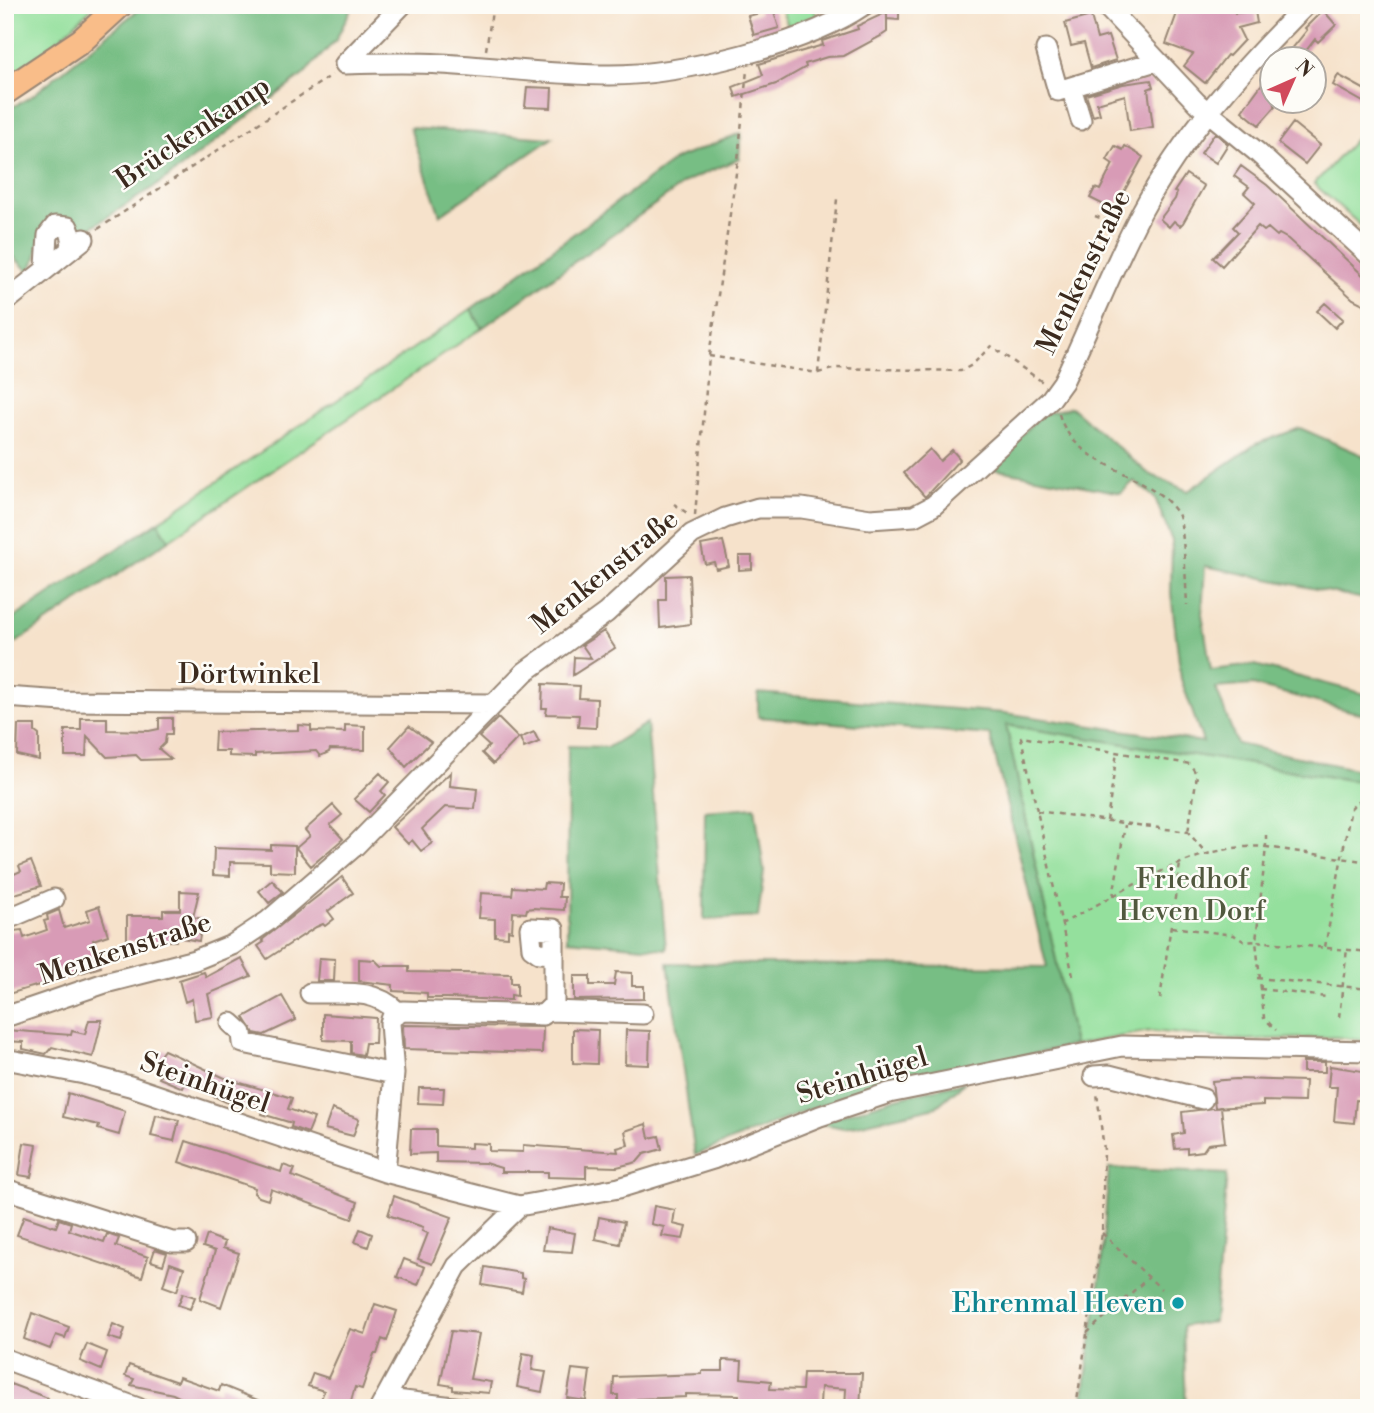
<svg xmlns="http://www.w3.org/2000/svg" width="1374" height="1413" font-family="'Libre Bodoni',serif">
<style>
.green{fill:#94e09d;stroke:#68855e;stroke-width:2}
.forest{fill:#77be84;stroke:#597451;stroke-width:2}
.building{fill:#d89bb6}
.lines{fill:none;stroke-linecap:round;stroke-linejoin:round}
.minor-casing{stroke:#988674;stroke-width:23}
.major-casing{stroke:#988674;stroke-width:28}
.path{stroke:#988674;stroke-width:2.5;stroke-dasharray:5 5;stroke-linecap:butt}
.minor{stroke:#fff;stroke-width:19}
.major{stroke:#f9bd89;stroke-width:24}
.culture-dot{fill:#0f9aa8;stroke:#fdfcf7;stroke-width:2.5}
.labels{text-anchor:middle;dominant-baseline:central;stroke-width:5;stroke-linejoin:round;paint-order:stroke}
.street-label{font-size:28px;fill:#3b2a1e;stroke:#fdfcf7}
.park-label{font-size:28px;fill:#51583e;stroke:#fdfcf7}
.culture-label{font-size:28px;fill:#0d838f;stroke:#fdfcf7;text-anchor:end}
</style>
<rect width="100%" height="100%" fill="#fdfcf7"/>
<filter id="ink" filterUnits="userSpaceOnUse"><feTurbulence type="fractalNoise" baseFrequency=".0143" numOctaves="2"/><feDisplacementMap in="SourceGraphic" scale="14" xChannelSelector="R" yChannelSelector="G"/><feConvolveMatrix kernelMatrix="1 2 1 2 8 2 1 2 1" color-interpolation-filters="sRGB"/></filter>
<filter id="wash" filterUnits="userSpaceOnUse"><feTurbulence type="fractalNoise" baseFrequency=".00686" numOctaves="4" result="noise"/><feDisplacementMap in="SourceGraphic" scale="28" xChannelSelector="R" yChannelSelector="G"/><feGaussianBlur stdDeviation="1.57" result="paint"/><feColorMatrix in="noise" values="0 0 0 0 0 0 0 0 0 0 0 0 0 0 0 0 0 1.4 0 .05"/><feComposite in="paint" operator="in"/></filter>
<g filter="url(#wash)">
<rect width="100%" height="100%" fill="#f6e2cb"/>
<path class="green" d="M5,5H95L55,43L5,80Z
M780,5H810L820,18L790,31Z
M1369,124V233L1314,184Z
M471,309L482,328L169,540L158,522Z
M1006,725L1369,783V1041L1336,1037L1244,1040L1150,1031L1074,1045Z"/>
<path class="forest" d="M144,5H353L336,40L303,75L166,179L81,234L41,235L36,258L29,272L5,248V111L32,96Z
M410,128L552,138L440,215Z
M741,133L739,159L689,180L482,328L471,309L676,159Z
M1071,407L1149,474L1188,491L1256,444L1300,428L1369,458V600L1205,566L1202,614L1211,670L1255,665L1369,695V716L1253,685L1216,688L1237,744L1369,772V783L1006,725L1074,1045L888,1085L818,1106L695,1155L668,963L1047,967L990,735L758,717V693L1004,713L1203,742L1181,679L1171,593L1172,541L1155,498L1134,481L1121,493L988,468L1043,414Z
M158,522L169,540L5,650V624Z
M647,723L666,949L567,940L568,746L608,747Z
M755,807L764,871L758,917L704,920L705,811Z
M965,1082L936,1107L844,1128L817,1123L896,1098Z
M1109,1168L1227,1174L1214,1322L1183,1326L1186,1408H1082L1101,1270Z"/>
<g id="blocks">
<path class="building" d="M757,5H772L779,28L754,35L748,16L760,13Z
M887,5H899V20L887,19Z
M1180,5H1193V9L1233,5L1235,13L1255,11L1257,23L1238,28L1244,40L1229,56L1227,55L1205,83L1184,66L1193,54L1166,44Z
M1323,10L1336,25L1318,42L1315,39L1299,60H1283L1307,30L1305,28Z
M887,12V32L881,36L844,56L827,57L805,64L806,67L776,84L736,97L733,87L763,75L759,64L823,45L822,41L858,29L857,26Z
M1091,16L1097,39L1108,36L1116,60L1091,68L1084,43L1071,46L1065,23Z
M1272,70L1275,107L1259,125L1242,111Z
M1338,75L1369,92L1365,103L1333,85Z
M1151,80L1153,87L1148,89L1153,127L1130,131L1125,95L1097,103L1100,114L1093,116L1086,95L1123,84Z
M527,87L552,88L551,108L525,107Z
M1293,123L1320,145L1305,164L1278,143Z
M1215,133L1228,144L1216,163L1201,153Z
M1115,146L1123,150L1125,146L1143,157L1114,210L1090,198L1095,188L1100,190L1113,164L1107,160Z
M1241,166L1267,185L1369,281V307L1353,299L1288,239L1279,234L1277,236L1268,228L1264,231L1258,226L1222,266L1213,258L1238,232L1233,227L1255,203L1244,193L1249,187L1234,176Z
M1186,174L1204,186L1183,223L1180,226L1174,221L1169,227L1160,219L1175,199L1177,193L1174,192Z
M1325,303L1343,319L1335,328L1317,311Z
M930,449L940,461L952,450L960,459L925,497L904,473Z
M723,541L729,566L716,569L714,562L705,564L701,545Z
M739,556H752V569L739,570Z
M689,575L691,624L660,628L659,600H666V576Z
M604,631L615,648L573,675L574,657L591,658L582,645Z
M543,684L580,686L579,698L597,699L596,728L578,727L579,715L546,714L547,708H542Z
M81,718H107V730L149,731L159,729V718H172V734H166L165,743L159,749L171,759L141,760L136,755L107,757L87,736L86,756H65V730H81Z
M498,718L518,738L493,764L482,753L489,746L479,737Z
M18,725H35V732L39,735V760L17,755Z
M298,725L311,726V731L345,732V725L365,726V750L330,749L329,752L320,756L316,751L255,754V757L229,756V751H214L215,732L298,730Z
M409,726L431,742L406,767L390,747Z
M534,732L539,742L524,748L520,738Z
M451,772L450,786L477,789L475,809L445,807L422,829L432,843L421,851L412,840L408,844L392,827Z
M380,773L389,782L381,791L385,795L369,812L354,799Z
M333,805L342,815L330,825L343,839L311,866L296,848L310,836L305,830Z
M271,845L295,846V872L270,871V863L230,862V876L213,875L214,848L271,850Z
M31,861L41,886L5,897V878L21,871L19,866Z
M342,877L353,893L328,911L334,919L325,926L323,924L316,927L267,959L258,946L264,942L262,940Z
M272,880L283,892L269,903L259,891Z
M544,883L560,884L559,897H565L564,910L533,908L527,909L526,913L513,912L512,931L508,930V937L495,936V919L479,918L481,893L512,895L513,887L543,889Z
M180,891L199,892L193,917L203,919L199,941L176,937V941H127V916H163V910H180Z
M99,906L108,935L93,940L101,967L5,995V932L22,930L24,938L47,930L44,921L48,920L47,915L59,910L64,928L90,920L87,910Z
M241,958L251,976L208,994L213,1017L195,1020L192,999L185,1002L179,980L204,972L206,977Z
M319,958L335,959L334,981H317Z
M359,959L375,960L381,966H409V972L511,974V983H517V996L511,995V1000L447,998H427V993L393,991V985L359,981Z
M616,972L632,973V986H644V999L574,1000V976H590V985H614Z
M282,996L296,1020L264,1035L254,1033L244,1017Z
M323,1014L376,1018L375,1043H365L363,1055L351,1053V1041L323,1040Z
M89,1020H102L93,1057L52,1047L46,1054L23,1049V1042L5,1041L6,1030L71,1035L72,1031L85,1034Z
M403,1025L543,1027L542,1053L404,1049Z
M573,1029L598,1030L597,1064L573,1063Z
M626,1030L650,1031L649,1065L625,1064Z
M164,1050L227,1079L292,1098L288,1109L314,1118L308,1133L291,1127L292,1123L262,1114L263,1110L226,1102L211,1095L212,1090L186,1081L183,1088L159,1078L162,1072L155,1069V1062Z
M1303,1062H1325V1072H1303Z
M1330,1066L1369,1072L1367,1101L1356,1100L1354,1123L1334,1121L1337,1087H1328Z
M1236,1079L1305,1081L1304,1102L1263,1101V1105L1215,1108L1212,1081Z
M419,1088H444L443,1104L418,1103Z
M68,1093L125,1111L119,1135L98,1129L99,1125L63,1117Z
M1221,1107L1225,1142L1208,1144L1203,1151L1187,1153V1148L1175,1149L1173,1135L1184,1133L1182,1112Z
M332,1109L359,1119L353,1136L325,1129Z
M156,1115L179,1120L174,1141L151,1136Z
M646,1124L649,1138L659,1136L662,1149L644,1154L637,1162L617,1167L586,1166V1178L548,1177V1172H501V1168L485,1163L436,1162V1153L410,1154L411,1129H436V1146L471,1148V1143L489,1144V1151L523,1152V1145L618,1152L617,1148L628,1145L625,1131Z
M186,1141L281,1172L283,1165L295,1169L292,1176L358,1202L352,1219L271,1189L268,1200L259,1197L254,1193L255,1188L179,1162Z
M24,1143L37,1145L31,1177L19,1175Z
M394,1196L452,1217L432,1264L418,1259L428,1233L422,1231L423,1227L388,1215Z
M654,1206L675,1210L673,1224L686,1227L683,1239L662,1236L664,1227L651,1224Z
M24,1216L56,1227L59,1219L71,1223L69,1230L104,1242L107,1234L119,1238L116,1246L148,1257L142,1277L17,1235Z
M599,1217L624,1222L620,1244L595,1239Z
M547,1228L575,1233L572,1252L543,1250Z
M360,1229L372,1234L368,1247L355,1242Z
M207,1235L225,1242L223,1248L239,1253L221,1307L200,1299L215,1251L203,1247Z
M155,1249L167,1253L163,1265L151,1261Z
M404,1259L425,1267L418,1285L397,1277Z
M170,1263L184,1268L177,1291L163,1286Z
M485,1267L521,1273V1278L524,1279L522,1292L482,1285Z
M183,1293L195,1297L190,1309L178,1305Z
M375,1304L397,1311L387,1341L382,1339L377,1354H374L362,1389L355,1387L349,1408H318L324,1391L308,1386L313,1373L328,1378L350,1329L365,1334Z
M32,1313L69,1327L65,1338L56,1335L50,1349L24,1339Z
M113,1324L125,1329L121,1341L108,1337Z
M451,1331L479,1334L470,1379L491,1382L489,1393L453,1390V1386L440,1384Z
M87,1344L107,1352L101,1370L80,1361Z
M523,1353L534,1355L532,1370L546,1372L542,1392L517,1387Z
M723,1360L742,1361L741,1378L771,1381L770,1389L802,1390L803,1373H862L860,1408H845L846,1389L821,1387L820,1404H739V1395L686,1394V1397L637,1399V1404H618V1395H613L614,1377L702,1374V1371H723Z
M129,1365L177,1382L179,1377L219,1391L221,1385L277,1408H195V1404L185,1405L187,1401L173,1394L131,1385L134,1379L125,1376Z
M572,1369L590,1371L586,1401L567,1398Z
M5,1382L48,1398L44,1408H5Z"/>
</g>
</g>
<g filter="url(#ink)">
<use href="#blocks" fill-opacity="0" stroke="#988674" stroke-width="2"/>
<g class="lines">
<g class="minor-casing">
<path id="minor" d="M1105,5L1197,103L1257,152L1369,255
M1046,49L1058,91L1071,87
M345,64C377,63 409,62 441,64C497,67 554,75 610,75C682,75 805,45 864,5
M345,64L402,5
M1081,120L1071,87L1156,61
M46,266L48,235L55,226L68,227L73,240L70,247
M5,302L84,239
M5,697L63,701L492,704
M5,920L54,899
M310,993C344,994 372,987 398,1012
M550,1011L643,1014
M5,1017L105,983L195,960L232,945L268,921L355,846L525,672L606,613L692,534L725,518L758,508H802L870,519L914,516L933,506L1050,400L1063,382C1090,326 1112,268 1141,213C1184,133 1243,68 1306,5
M231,1023L242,1033L243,1043L394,1074
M5,1059L84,1074L130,1086L385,1172L519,1206L619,1188L713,1159L820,1116L889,1093L1122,1046L1369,1051
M1094,1076L1109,1075L1203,1099
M385,1172L394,1074L390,1023L392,1017L403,1011L543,1015L554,1004V929L530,928L532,948L539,953L554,954
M5,1189L172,1242H186
M5,1359L138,1408
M387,1399L462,1408
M380,1408L457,1266L519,1206"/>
</g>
<g class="major-casing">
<path id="major" d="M5,92L81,41L120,5"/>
</g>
<path class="path" d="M486,50L493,5
M1095,216L1115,224
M98,229L332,75
M709,356L818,373L837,199
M818,373L836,368L961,371L972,365L991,346L1044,383
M1059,414C1075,470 1148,468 1178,514C1184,524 1186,588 1187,605
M674,504L690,515
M695,515L709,356L738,160L747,70
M1037,811L1188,832L1205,852
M1107,821L1117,752
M1369,862L1266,847L1256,941L1369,952
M1113,897L1125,825
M1061,924C1120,894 1198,841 1266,847V835
M1172,927L1234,935L1245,942L1256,941L1264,1018L1276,1030
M1325,947L1351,808L1360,800L1369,799
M1073,976L1021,737L1190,764L1197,775L1188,832
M1257,978L1369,989
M1260,989L1326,997
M1160,999L1180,864
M1339,1017L1347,949
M1102,1233L1161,1289
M1087,1333L1149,1277
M1076,1408L1102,1233L1104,1150L1097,1093"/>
<use href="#minor" class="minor"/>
<use href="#major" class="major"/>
</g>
</g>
<circle class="culture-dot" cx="1178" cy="1303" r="7"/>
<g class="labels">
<g class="street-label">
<text transform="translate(193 133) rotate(-34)">Brückenkamp</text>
<text transform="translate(1084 272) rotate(-64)">Menkenstraße</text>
<text transform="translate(605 572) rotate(-39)">Menkenstraße</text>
<text x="249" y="674">Dörtwinkel</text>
<text transform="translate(125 949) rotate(-18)">Menkenstraße</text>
<text transform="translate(862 1076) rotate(-17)">Steinhügel</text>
<text transform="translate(205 1083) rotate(19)">Steinhügel</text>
</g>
<g class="park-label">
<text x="1192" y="879">Friedhof<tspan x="1192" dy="32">Heven Dorf</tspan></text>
</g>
<g class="culture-label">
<text x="1164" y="1303">Ehrenmal Heven</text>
</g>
</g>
<rect width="1374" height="1413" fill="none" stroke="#fdfcf7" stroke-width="28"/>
<g transform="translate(1293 80) rotate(45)"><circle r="33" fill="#fdfcf7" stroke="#afa8a0" stroke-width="2"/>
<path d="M0-5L12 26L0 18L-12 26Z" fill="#d1495b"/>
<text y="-10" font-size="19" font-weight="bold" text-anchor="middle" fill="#3b2a1e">N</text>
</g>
</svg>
